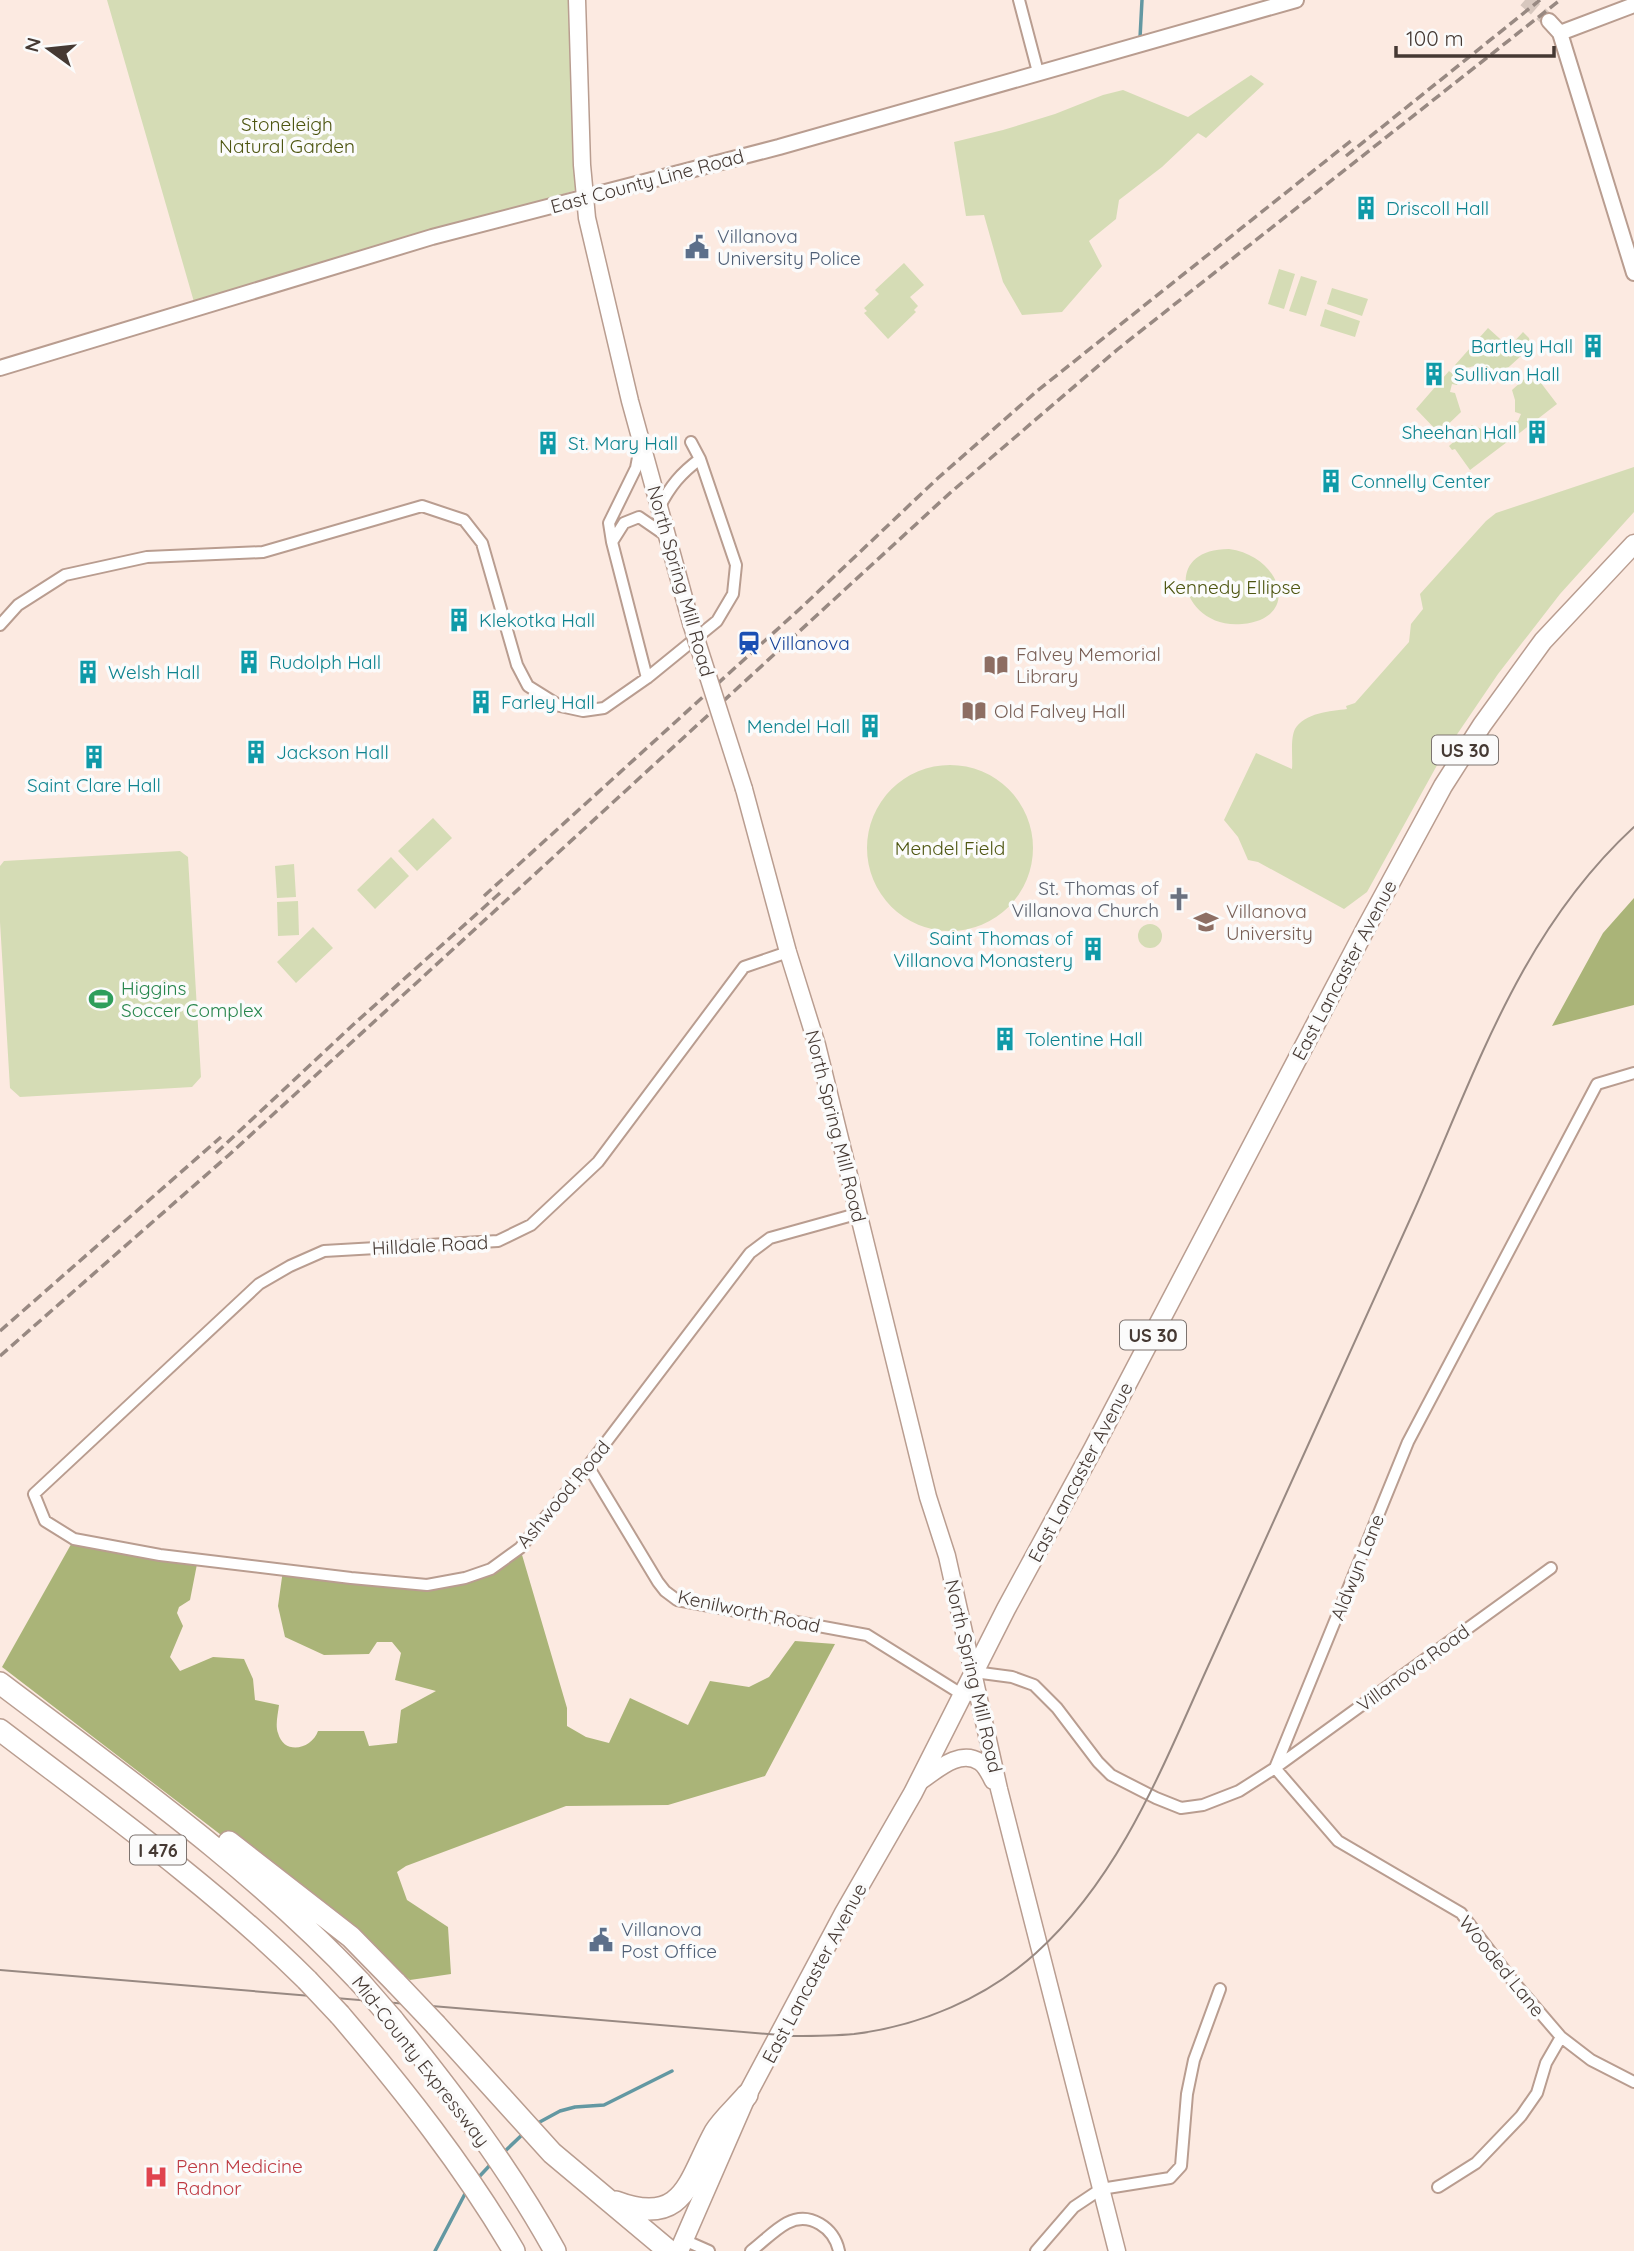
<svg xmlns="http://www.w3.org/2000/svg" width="1634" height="2251" font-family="Quicksand,sans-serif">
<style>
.green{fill:#d5dcb5}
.forest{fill:#aab478}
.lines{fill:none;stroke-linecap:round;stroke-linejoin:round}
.stream{stroke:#6398a2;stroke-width:3.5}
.tertiary-tunnel{stroke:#d7c7be;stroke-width:14;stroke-dasharray:14 7;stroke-linecap:butt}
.minor-casing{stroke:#b99d90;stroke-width:14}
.tertiary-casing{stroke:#b99d90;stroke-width:18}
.secondary-casing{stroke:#b99d90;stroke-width:19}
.trunk-casing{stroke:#b99d90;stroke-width:21}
.motorway-casing{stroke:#b99d90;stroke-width:24}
.minor{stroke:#fff;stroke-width:10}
.tertiary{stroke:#fff;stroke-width:14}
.secondary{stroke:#fff;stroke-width:16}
.trunk{stroke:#fff;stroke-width:18}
.motorway{stroke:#fff;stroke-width:21}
.tram{stroke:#988982;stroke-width:2}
.rail{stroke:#988982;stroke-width:3.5;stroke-dasharray:10 5;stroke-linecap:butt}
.secondary-bridge-casing{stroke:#b99d90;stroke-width:19;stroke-linecap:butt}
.motorway-bridge-casing{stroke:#b99d90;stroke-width:24;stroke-linecap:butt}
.secondary-bridge{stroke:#fff;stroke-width:16}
.motorway-bridge{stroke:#fff;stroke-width:21}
.labels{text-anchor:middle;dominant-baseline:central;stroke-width:7;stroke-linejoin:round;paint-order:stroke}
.shield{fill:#fbfbfb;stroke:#7c736f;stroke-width:2}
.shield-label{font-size:18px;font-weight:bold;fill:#453933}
.park-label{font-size:19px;fill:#4d5510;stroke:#fbfbfb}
.street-label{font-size:19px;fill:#453933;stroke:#fbfbfb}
.culture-label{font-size:19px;fill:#0d838f;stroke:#fbfbfb;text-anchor:start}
.service-label{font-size:19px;fill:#4e5e75;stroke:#fbfbfb;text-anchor:start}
.transit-label{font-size:19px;fill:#164399;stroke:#fbfbfb;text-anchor:start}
.education-label{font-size:19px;fill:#785e54;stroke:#fbfbfb;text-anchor:start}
.worship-label{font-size:19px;fill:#5b616d;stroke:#fbfbfb;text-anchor:end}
.leisure-label{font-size:19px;fill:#27864d;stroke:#fbfbfb;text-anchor:start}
.health-label{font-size:19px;fill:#be3a42;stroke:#fbfbfb;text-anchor:start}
</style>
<rect width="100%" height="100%" fill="#fceae1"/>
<path class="green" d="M107,0H569L576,190L486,219L194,302Z
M1251,75L1264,84L1206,138L1198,133L1162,167L1119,200L1116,219L1089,241L1102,266L1062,312L1022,315L1003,282L984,215L966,216L954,142L1003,130L1055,114L1103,95L1123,90L1188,117Z
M904,263L924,285L910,297L918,306L914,310L916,312L888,339L864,313L867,311L864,308L879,294L875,290Z
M1279,269L1295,274L1284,309L1268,304Z
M1301,276L1317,281L1306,316L1289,311Z
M1332,288L1368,299L1362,316L1327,304Z
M1325,309L1360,321L1355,337L1320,326Z
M1488,328L1509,347L1523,332L1529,338L1530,343L1521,356L1500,375L1476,369L1474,366L1467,368L1468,373L1463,374L1455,365Z
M1538,367L1546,379L1541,383L1557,404L1517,435L1510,422L1518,421L1521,414L1515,412V400L1512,390Z
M1449,371L1460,380L1457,385L1452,384L1450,392L1455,393L1461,412L1439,433L1416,409Z
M1472,425L1489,432L1490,436H1498V430H1503L1511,439L1470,470L1455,449L1452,450L1449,446Z
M1634,467V512L1560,594L1498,674L1441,758L1367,892L1344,909L1258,862L1248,860L1238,837L1224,820L1256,753L1292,769C1293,758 1290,739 1295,729C1304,713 1331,711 1347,709L1346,706L1355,703L1409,642L1411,624L1423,609L1420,594L1486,521L1496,513Z
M1229,549C1282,556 1302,619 1242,624C1183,630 1158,549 1229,549Z
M867 848a83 83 0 1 1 166 0a83 83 0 1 1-166 0Z
M433,818L452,838L417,871L398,851Z
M180,851L188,857L201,1077L192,1087L20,1097L10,1088L0,922V866L4,861Z
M391,857L409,876L375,909L357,890Z
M294,864L296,897L277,898L275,866Z
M298,901L299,935L278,936L277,902Z
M1138 936a12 12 0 1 1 24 0a12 12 0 1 1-24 0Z
M313,927L333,948L296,983L277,962Z"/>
<path class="forest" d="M1634,898V1005L1552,1026L1603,933Z
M74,1539L198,1559L190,1600L179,1607L177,1613L183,1626L170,1657L180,1671L213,1657L244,1659L253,1679L255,1700L279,1705C278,1714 275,1725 278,1733C284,1756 312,1749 318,1731H364L369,1746L397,1743L401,1710L436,1691L395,1680L401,1653L392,1642H377L369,1654L324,1655L285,1637L278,1606L283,1570L427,1585L465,1578L520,1548L567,1708V1726L586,1737L609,1743L630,1698L688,1725L710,1681L749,1687L769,1677L795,1641L835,1644L765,1776L668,1805L566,1806L406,1866L397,1872L407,1900L448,1927L451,1974L410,1980L2,1667Z"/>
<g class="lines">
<path class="stream" d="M1140,38L1142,0
M536,2124L560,2111L575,2107L604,2105L672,2071
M502,2154L524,2133
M477,2179L491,2164
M435,2251L467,2190"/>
<path class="tertiary-tunnel" d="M1525,0L1549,21"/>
<g class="minor-casing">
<path id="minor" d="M1019,0L1038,72
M640,447L636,468L609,523L612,542L647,678
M659,508C670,486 681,473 700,459
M612,542L624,523L639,517L668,537
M0,625L18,605L65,575L147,557L263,552L422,506L464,520L482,543L517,665L528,686L560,706L583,711L604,708L647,678L717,621L733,594L736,565L700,459L691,442
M788,952L744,967L598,1162L531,1225L498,1241L324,1251L290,1266L259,1284L34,1494L45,1521L74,1539L160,1555L351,1578L427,1585L465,1578L491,1569L520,1548L588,1466L750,1253L770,1238L860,1213
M588,1466L658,1582L665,1591L677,1600L867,1635L963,1695
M974,1672L1012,1677L1034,1685L1057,1708L1098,1762L1111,1775L1156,1798L1181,1808L1203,1805L1239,1791L1275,1768L1551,1568
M1275,1768L1408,1442L1597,1084L1634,1073
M1275,1768L1338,1841L1461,1913L1512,1980L1561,2037L1591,2060L1634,2082
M1438,2187L1476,2163L1521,2116L1537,2093L1546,2063L1561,2037
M684,2240L709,2251
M751,2251C763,2242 774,2230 787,2223C810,2211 834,2228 839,2251
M1036,2251L1074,2207L1101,2189L1170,2178L1181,2166L1187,2094L1194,2060L1220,1989"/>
</g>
<g class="tertiary-casing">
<path id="tertiary" d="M1549,21L1560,33L1634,273
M1560,33L1634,5
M0,368L432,237L779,147L1296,0"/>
</g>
<g class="secondary-casing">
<path id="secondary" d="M577,0L582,165L587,218L630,401L691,623
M744,789L788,952L817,1045L928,1497L947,1556L999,1789L1117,2251
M918,1783C935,1772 959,1748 980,1762C986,1766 990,1775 993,1781"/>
</g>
<g class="trunk-casing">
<path id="trunk" d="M679,2251L747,2095L844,1913L913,1793L1006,1609L1093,1449L1367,926L1443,786L1482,725L1543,641L1634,544"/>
</g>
<g class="motorway-casing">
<path id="motorway" d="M0,1683C124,1777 253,1868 360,1982
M0,1730C105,1810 213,1887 307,1980
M229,1842L351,1937L396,1983
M340,2015C404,2090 464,2166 514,2251
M393,2020C452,2093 510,2169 555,2251
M436,2025L552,2153L669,2251
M616,2202C685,2228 689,2179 715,2132C723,2119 737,2107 747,2095"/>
</g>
<use href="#minor" class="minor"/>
<use href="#tertiary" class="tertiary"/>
<use href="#secondary" class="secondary"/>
<use href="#trunk" class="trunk"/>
<use href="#motorway" class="motorway"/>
<path class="tram" d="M0,1970L792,2036C812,2036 833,2036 854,2034C920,2026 986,1998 1036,1953C1122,1875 1163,1765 1210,1662C1277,1513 1345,1364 1412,1215C1475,1075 1518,934 1634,827"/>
<path class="rail" d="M1346,156L1540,0
M484,896L803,606L938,478L1037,391L1352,140
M216,1153L355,1023L500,893
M0,1331L221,1137
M0,1356L230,1154L950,493L1118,349L1560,0"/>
<g class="secondary-bridge-casing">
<path id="secondary-bridge" d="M691,623L744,789"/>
</g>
<g class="motorway-bridge-casing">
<path id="motorway-bridge" d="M307,1980L340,2015
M360,1982L393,2020
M396,1983L436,2025"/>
</g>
<use href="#secondary-bridge" class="secondary-bridge"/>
<use href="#motorway-bridge" class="motorway-bridge"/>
</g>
<defs>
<g id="building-bare" transform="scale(1.89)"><path d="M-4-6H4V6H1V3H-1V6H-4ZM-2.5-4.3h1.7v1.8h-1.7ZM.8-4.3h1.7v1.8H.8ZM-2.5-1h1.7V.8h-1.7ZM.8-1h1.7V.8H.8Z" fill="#0f9aa8" stroke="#fbfbfb" stroke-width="2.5" paint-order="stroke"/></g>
<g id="civic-bare" transform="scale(1.89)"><path d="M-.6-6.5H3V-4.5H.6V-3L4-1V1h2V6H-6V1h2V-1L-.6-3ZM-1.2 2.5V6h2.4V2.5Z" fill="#5c6f8a" stroke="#fbfbfb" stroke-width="2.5" paint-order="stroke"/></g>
<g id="station-bare" transform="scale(1.89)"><path d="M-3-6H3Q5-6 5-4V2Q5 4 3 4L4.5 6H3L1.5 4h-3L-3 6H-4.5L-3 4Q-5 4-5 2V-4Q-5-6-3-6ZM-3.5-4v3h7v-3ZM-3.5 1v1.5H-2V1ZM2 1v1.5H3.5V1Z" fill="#1a4fb4" stroke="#fbfbfb" stroke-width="2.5" paint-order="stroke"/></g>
<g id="library-bare" transform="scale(1.89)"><path d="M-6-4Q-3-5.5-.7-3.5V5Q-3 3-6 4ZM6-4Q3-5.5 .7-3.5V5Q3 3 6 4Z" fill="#8d6e63" stroke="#fbfbfb" stroke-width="2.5" paint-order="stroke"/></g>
<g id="church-bare" transform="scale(1.89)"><path d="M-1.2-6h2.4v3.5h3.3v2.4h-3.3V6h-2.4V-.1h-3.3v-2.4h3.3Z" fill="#6b7280" stroke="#fbfbfb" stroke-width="2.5" paint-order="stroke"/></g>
<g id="university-bare" transform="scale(1.89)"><path d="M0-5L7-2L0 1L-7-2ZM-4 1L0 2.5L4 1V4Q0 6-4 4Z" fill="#8d6e63" stroke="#fbfbfb" stroke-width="2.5" paint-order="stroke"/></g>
<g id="stadium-bare" transform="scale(1.89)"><path d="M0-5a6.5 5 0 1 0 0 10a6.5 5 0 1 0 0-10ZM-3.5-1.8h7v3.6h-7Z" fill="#2e9e5b" stroke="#fbfbfb" stroke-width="2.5" paint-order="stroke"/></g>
<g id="hospital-bare" transform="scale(1.89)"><path d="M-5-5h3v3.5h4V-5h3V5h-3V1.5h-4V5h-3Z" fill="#e0444e" stroke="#fbfbfb" stroke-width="2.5" paint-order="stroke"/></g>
</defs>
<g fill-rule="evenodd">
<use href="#building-bare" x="1366" y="208"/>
<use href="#civic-bare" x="697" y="247"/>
<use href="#building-bare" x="1593" y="346"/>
<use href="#building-bare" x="1434" y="374"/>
<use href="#building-bare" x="1537" y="432"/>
<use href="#building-bare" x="548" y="443"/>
<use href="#building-bare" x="1331" y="481"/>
<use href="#building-bare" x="459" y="620"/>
<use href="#station-bare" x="749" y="643"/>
<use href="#building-bare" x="249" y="662"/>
<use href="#library-bare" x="996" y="665"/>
<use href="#building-bare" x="88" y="672"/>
<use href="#building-bare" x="481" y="702"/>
<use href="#library-bare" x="974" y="711"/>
<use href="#building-bare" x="870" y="726"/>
<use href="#building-bare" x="256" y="752"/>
<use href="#building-bare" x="94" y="757"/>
<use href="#church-bare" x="1179" y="899"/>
<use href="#university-bare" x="1206" y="922"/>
<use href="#building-bare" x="1093" y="949"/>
<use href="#stadium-bare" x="101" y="999"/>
<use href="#building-bare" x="1005" y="1039"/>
<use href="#civic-bare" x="601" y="1940"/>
<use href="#hospital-bare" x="156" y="2177"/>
</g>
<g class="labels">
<g class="shield">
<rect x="1432" y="735.5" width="66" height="29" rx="5"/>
<rect x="1120" y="1320.5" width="66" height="29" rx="5"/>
<rect x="130" y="1835.5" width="56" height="29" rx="5"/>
</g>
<g class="shield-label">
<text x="1465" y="750">US 30</text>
<text x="1153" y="1335">US 30</text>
<text x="158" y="1850">I 476</text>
</g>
<g class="park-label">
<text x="287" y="124">Stoneleigh<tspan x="287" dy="22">Natural Garden</tspan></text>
<text x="1232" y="587">Kennedy Ellipse</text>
<text x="950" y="848">Mendel Field</text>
</g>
<g class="street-label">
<text transform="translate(647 181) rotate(-15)">East County Line Road</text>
<text transform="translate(681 581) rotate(74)">North Spring Mill Road</text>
<text transform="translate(1344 970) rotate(-62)">East Lancaster Avenue</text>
<text transform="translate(836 1126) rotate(76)">North Spring Mill Road</text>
<text transform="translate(430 1245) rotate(-3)">Hilldale Road</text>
<text transform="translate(1080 1472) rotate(-62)">East Lancaster Avenue</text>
<text transform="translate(563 1494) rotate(-50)">Ashwood Road</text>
<text transform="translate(1357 1567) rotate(-68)">Aldwyn Lane</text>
<text transform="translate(749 1611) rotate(12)">Kenilworth Road</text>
<text transform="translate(1413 1668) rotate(-36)">Villanova Road</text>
<text transform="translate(974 1676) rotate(77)">North Spring Mill Road</text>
<text transform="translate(1502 1966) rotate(51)">Wooded Lane</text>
<text transform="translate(814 1973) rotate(-62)">East Lancaster Avenue</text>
<text transform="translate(421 2061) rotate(52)">Mid-County Expressway</text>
</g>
<g class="culture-label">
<text x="1386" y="208">Driscoll Hall</text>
<text x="1573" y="346" text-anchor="end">Bartley Hall</text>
<text x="1454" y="374">Sullivan Hall</text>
<text x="1517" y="432" text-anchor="end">Sheehan Hall</text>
<text x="568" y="443">St. Mary Hall</text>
<text x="1351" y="481">Connelly Center</text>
<text x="479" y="620">Klekotka Hall</text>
<text x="269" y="662">Rudolph Hall</text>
<text x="108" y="672">Welsh Hall</text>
<text x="501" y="702">Farley Hall</text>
<text x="850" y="726" text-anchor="end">Mendel Hall</text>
<text x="276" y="752">Jackson Hall</text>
<text x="94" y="785" text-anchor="middle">Saint Clare Hall</text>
<text x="1073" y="938" text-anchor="end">Saint Thomas of<tspan x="1073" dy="22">Villanova Monastery</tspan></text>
<text x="1025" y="1039">Tolentine Hall</text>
</g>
<g class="service-label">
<text x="717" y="236">Villanova<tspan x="717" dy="22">University Police</tspan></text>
<text x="621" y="1929">Villanova<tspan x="621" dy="22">Post Office</tspan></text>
</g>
<g class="transit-label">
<text x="769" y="643">Villanova</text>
</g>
<g class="education-label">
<text x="1016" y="654">Falvey Memorial<tspan x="1016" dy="22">Library</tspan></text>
<text x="994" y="711">Old Falvey Hall</text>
<text x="1226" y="911">Villanova<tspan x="1226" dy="22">University</tspan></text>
</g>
<g class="worship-label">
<text x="1159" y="888">St. Thomas of<tspan x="1159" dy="22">Villanova Church</tspan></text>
</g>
<g class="leisure-label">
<text x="121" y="988">Higgins<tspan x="121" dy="22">Soccer Complex</tspan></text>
</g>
<g class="health-label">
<text x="176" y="2166">Penn Medicine<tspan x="176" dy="22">Radnor</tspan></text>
</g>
</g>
<g transform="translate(49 49) rotate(285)" stroke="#fbfbfb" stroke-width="5" paint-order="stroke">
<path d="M0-5L12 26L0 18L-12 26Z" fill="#453933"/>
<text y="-10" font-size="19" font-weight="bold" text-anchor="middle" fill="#453933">N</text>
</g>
<path d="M1396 46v10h158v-10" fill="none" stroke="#453933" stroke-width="3.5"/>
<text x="1406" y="46" font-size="21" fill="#453933" stroke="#fbfbfb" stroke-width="5" paint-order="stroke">100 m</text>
</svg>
